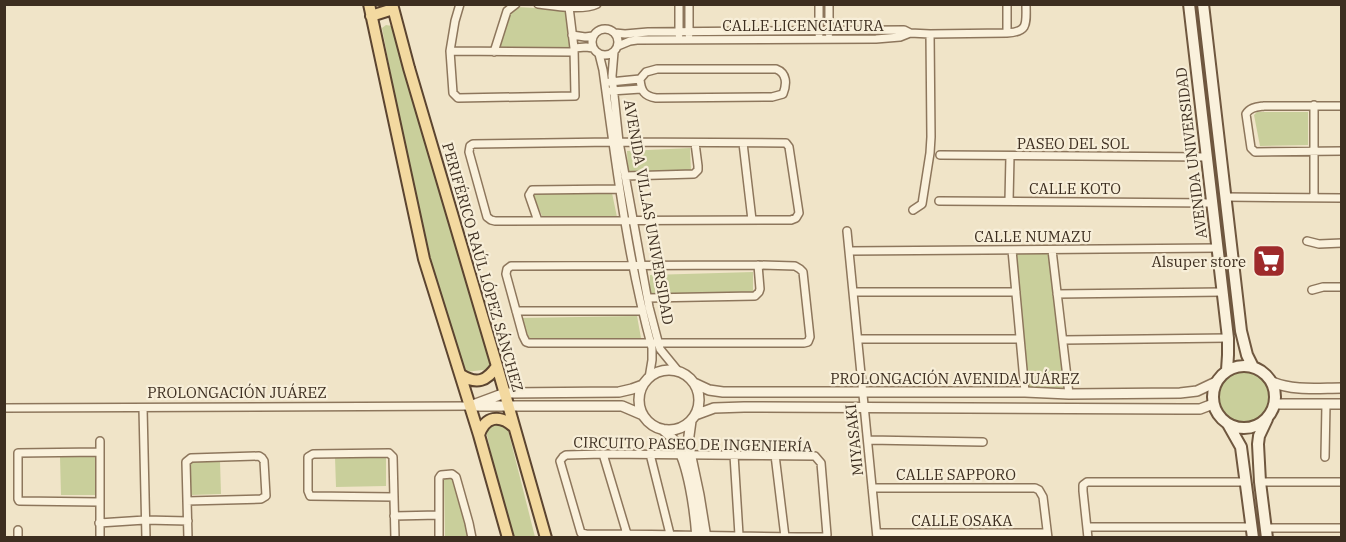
<svg xmlns="http://www.w3.org/2000/svg" width="1346" height="542" font-family="'IBM Plex Serif',serif">
<style>
.green{fill:#c9cf9b}
.lines{fill:none;stroke-linecap:round;stroke-linejoin:round}
.minor-casing{stroke:#8d765c;stroke-width:10}
.tertiary-casing{stroke:#8d765c;stroke-width:12}
.secondary-casing{stroke:#6f573f;stroke-width:14}
.primary-casing{stroke:#5b4430;stroke-width:14}
.minor{stroke:#faf1dc;stroke-width:7}
.tertiary{stroke:#faf1dc;stroke-width:9}
.secondary{stroke:#faf1dc;stroke-width:10}
.primary{stroke:#f3d9a0;stroke-width:10}
.labels{text-anchor:middle;dominant-baseline:central;stroke-width:4.5;stroke-linejoin:round;paint-order:stroke}
.street-label{font-size:15px;fill:#3d2e20;stroke:#f7eed8}
.poi-label{font-size:15px;fill:#3d2e20;stroke:#f7eed8;text-anchor:end}
</style>
<rect width="100%" height="100%" fill="#f0e4c8"/>
<path class="green" d="M518,7L567,10L571,49H498L510,12Z
M386,25L392,26L491,369L466,372L440,297L415,201L382,28Z
M1257,112H1308V145L1260,146L1254,115Z
M690,148L691,171L628,174L627,151Z
M536,193H612L617,217L543,218L533,195Z
M1015,252H1050L1067,391L1027,388Z
M753,272V293L650,295V275Z
M637,316L641,338L530,340L521,318Z
M1216 397a28 28 0 1 1 56 0a28 28 0 1 1-56 0Z
M494,423L507,426L535,537H510L486,431L487,427Z
M386,456V486L336,487L335,457Z
M60,457H95V495H61Z
M190,461H220L221,494L191,495Z
M444,479H453L468,537H445Z"/>
<g class="lines">
<g class="minor-casing">
<path id="minor" d="M460,4L455,21L450,51L453,93L458,98L575,96L574,48L569,7
M538,4C554,6 583,11 597,4
M819,4V34
M829,4V33
M592 42a13 13 0 1 1 26 0a13 13 0 1 1-26 0Z
M615,33L625,34L648,32L904,30L910,33L930,34L1007,33C1029,32 1026,23 1026,4
M1007,33V4
M679,34V4
M689,34V4
M572,35L585,37L593,36
M618,46L630,41L637,40L876,39L900,37L910,33
M574,48L586,47L593,48
M450,51L574,52
M494,52L507,11L516,4
M614,52L612,76L619,142L649,307L660,349L678,371
M599,54L603,70C616,164 627,257 652,348V360L649,378
M657,69H776C787,73 787,84 783,94L772,97L656,98C644,96 641,91 640,79L646,72Z
M610,82L640,79
M611,91L641,89
M1314,105V198
M1342,106H1264C1257,107 1250,107 1246,114L1251,148L1255,152L1342,151
M612,142L786,143L789,147L799,213L796,218L791,220L495,221L491,220L487,217L469,152L470,146L473,144Z
M743,143L752,220
M940,155L1207,157
M625,176L694,174L698,170V166L695,143
M1225,197L1342,198
M939,201L1212,203
M1009,201L1010,156
M913,210L922,204L930,153L931,137L930,34
M538,221L529,195L532,190L619,189
M847,231L877,538
M1307,241L1319,244L1342,243
M1012,250L1025,392
M1052,250L1069,394
M849,251L1218,248
M758,265L795,266L800,269L803,272L810,337L808,342L804,343H529L526,342L523,336L506,274L507,269L511,266Z
M1312,290L1323,287H1342
M853,292H1016
M1057,294L1223,292
M648,298L755,296L759,292L760,289L758,265
M516,311H642
M858,339H1020
M1063,340L1228,338
M4,408L470,406
M143,408L146,538
M868,440L983,442
M603,454L815,456L821,463L827,535L825,537C745,537 665,534 586,534L581,533L560,461L563,457L566,455Z
M603,454L627,534
M650,454L670,534
M734,455L739,535
M775,455L785,537
M1325,457L1326,404
M1260,482H1342
M872,488H1035L1039,490L1043,497L1048,538
M394,497L310,496L308,491V457L313,454L389,453L393,457L395,538
M187,501L261,499L266,496L264,461L262,458L259,456L191,458L186,462L188,538
M99,502L19,501L18,499V453L100,452
M394,516L439,515
M99,523L145,520L188,521
M1087,527H1252
M1266,528H1342
M877,533H1047
M18,538V530
M100,538V441
M439,538V478L441,475L452,474L456,477L469,523L472,538
M1088,538L1083,491V485L1087,482H1246"/>
</g>
<g class="tertiary-casing">
<path id="tertiary" d="M639 400a30 30 0 1 1 60 0a30 30 0 1 1-60 0Z
M1272,382C1294,391 1318,388 1342,388
M694,383L709,390L723,392H1025L1069,394L1180,393L1197,391L1216,382
M1275,404H1342
M470,406L505,393L619,392L632,389L643,385
M476,406H622L643,415
M695,415L714,408L744,407L1182,409H1200L1213,404
M691,421L688,443L699,495L706,538
M662,429C667,433 672,437 675,442C689,465 695,510 697,538"/>
</g>
<g class="secondary-casing">
<path id="secondary" d="M1189,4L1228,338V355L1227,370
M1203,4L1241,331L1247,355L1253,367
M1213 397a31 31 0 1 1 62 0a31 31 0 1 1-62 0Z
M1267,419L1259,436L1258,444L1260,482L1267,538
M1228,424L1241,447L1253,538"/>
</g>
<g class="primary-casing">
<path id="primary" d="M369,4L424,259L479,435L508,538
M392,4L409,68L497,366L546,538
M371,16L393,9
M461,375C477,385 487,381 497,366
M479,435C485,416 500,414 514,427"/>
</g>
<use href="#minor" class="minor"/>
<use href="#tertiary" class="tertiary"/>
<use href="#secondary" class="secondary"/>
<use href="#primary" class="primary"/>
</g>
<defs>
<g id="supermarket-square" transform="scale(1.725)"><rect x="-9" y="-9" width="18" height="18" rx="4" fill="#9e2a2b" stroke="#f7eed8"/><path d="M-6-5.5h2.5l.6 2H6L4.5 2H-2.5L-4.4-4H-6ZM-1.5 3.2a1.3 1.3 0 1 0 .1 0ZM3 3.2a1.3 1.3 0 1 0 .1 0Z" fill="#fff"/></g>
</defs>
<g fill-rule="evenodd">
<use href="#supermarket-square" x="1269" y="261"/>
</g>
<g class="labels">
<g class="street-label">
<text x="803" y="25">CALLE LICENCIATURA</text>
<text x="1073" y="143">PASEO DEL SOL</text>
<text transform="translate(1191 153) rotate(-97)">AVENIDA UNIVERSIDAD</text>
<text x="1075" y="188">CALLE KOTO</text>
<text transform="translate(649 212) rotate(80)">AVENIDA VILLAS UNIVERSIDAD</text>
<text x="1033" y="236">CALLE NUMAZU</text>
<text transform="translate(483 267) rotate(74)">PERIFÉRICO RAÚL LÓPEZ SÁNCHEZ</text>
<text x="955" y="378">PROLONGACIÓN AVENIDA JUÁREZ</text>
<text x="237" y="392">PROLONGACIÓN JUÁREZ</text>
<text transform="translate(854 440) rotate(-96)">MIYASAKI</text>
<text transform="translate(693 444) rotate(1)">CIRCUITO PASEO DE INGENIERÍA</text>
<text x="956" y="474">CALLE SAPPORO</text>
<text x="962" y="520">CALLE OSAKA</text>
</g>
<g class="poi-label">
<text x="1246" y="261">Alsuper store</text>
</g>
</g>
<rect width="1346" height="542" fill="none" stroke="#3d2e20" stroke-width="12"/>
</svg>
